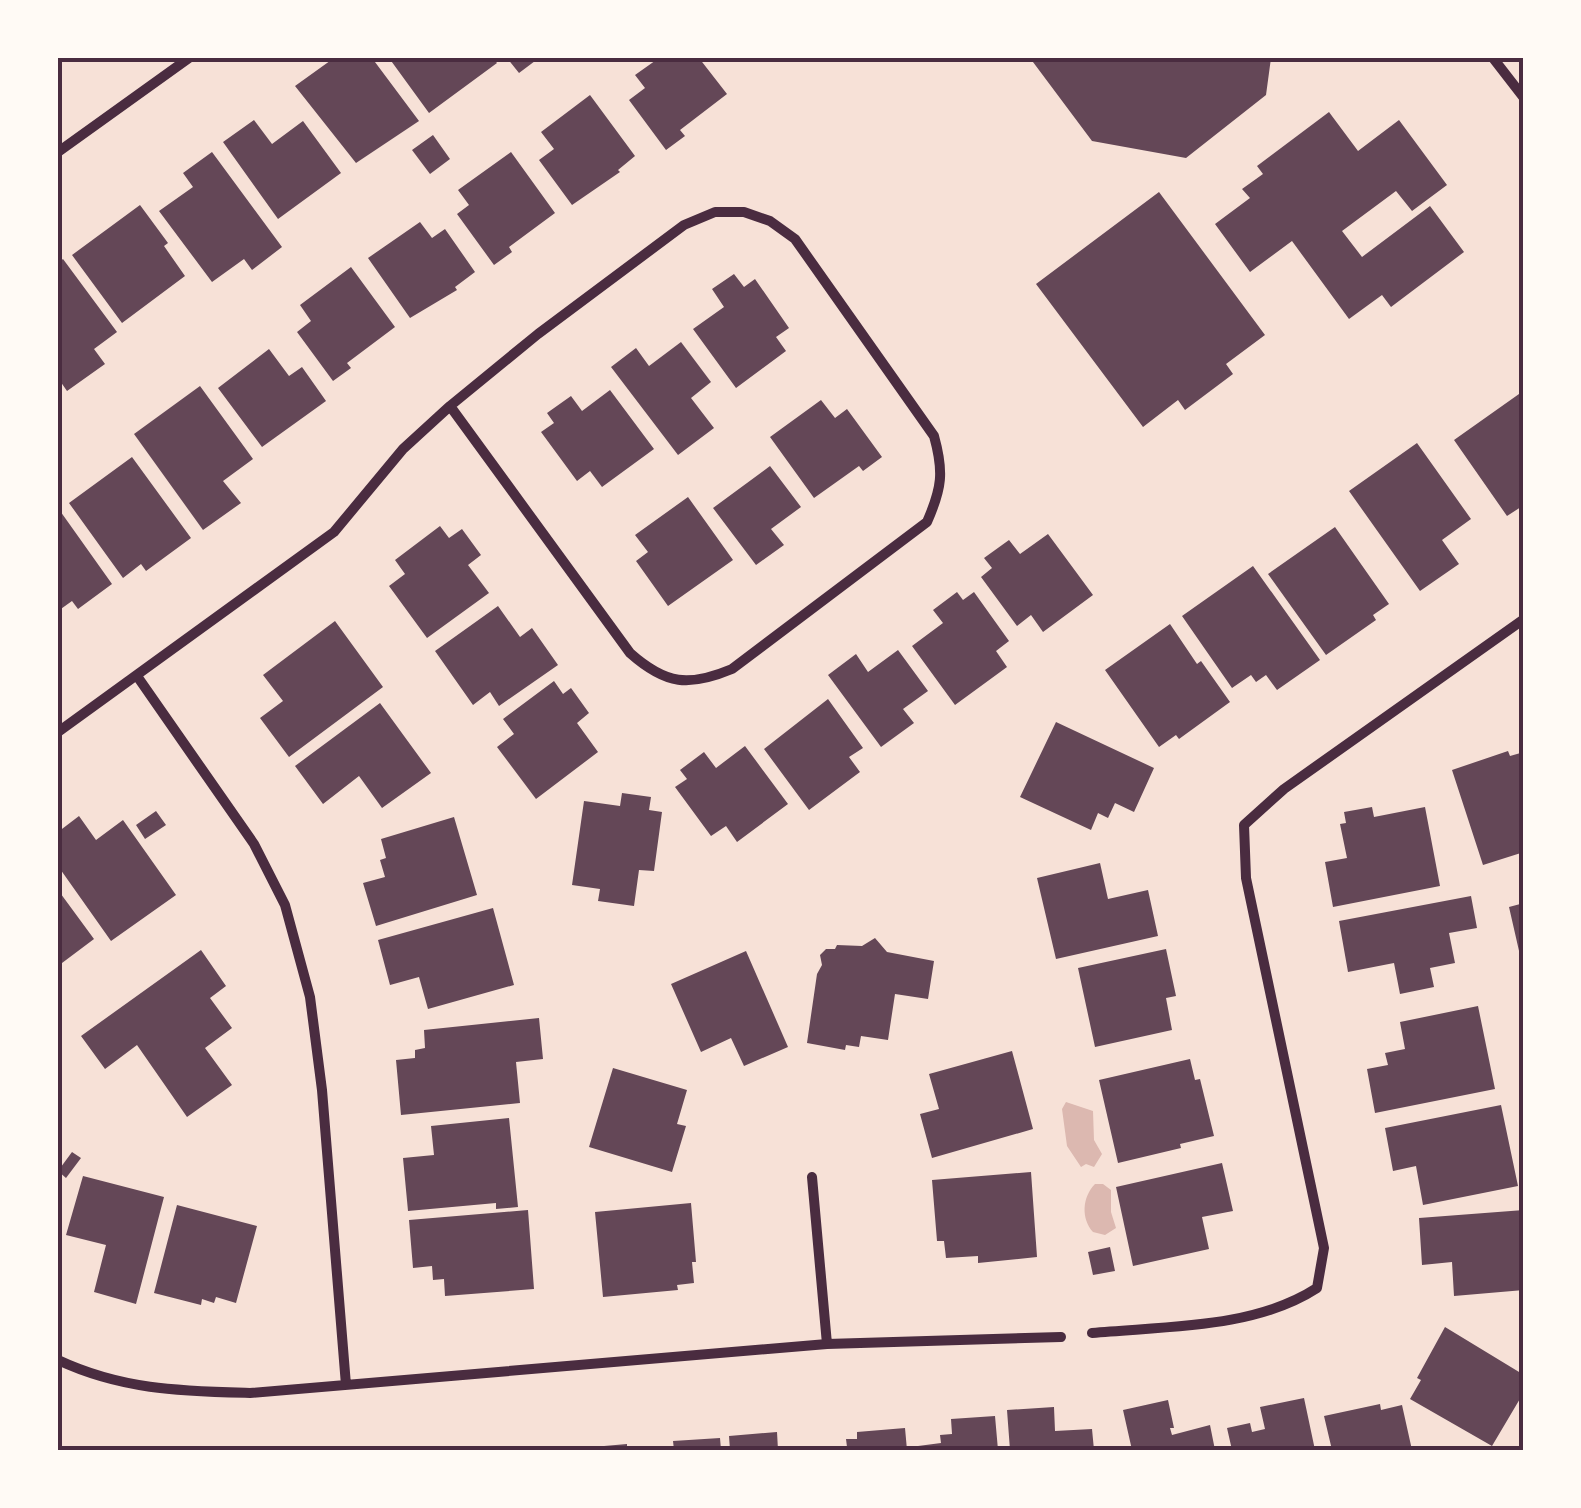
<svg xmlns="http://www.w3.org/2000/svg" width="1581" height="1508" font-family="Jost,sans-serif">
<style>
.water{fill:#dcb8b0}
.building{fill:#644757}
.lines{fill:none;stroke-linecap:round;stroke-linejoin:round}
.minor{stroke:#4a2c40;stroke-width:10}
.neatline{fill:none;stroke:#4a2c40;stroke-width:4}
</style>
<rect width="100%" height="100%" fill="#f7e1d7"/>
<path class="water" d="M1066,1102L1093,1111L1094,1140L1102,1154L1094,1167L1086,1164L1081,1167L1067,1146L1062,1109Z
M1095,1184H1103L1111,1190V1212L1116,1228L1105,1235L1093,1232C1081,1219 1082,1197 1095,1184Z"/>
<path class="building" d="M334,58H372L419,121L356,163L295,86Z
M389,58H493L497,63L429,113Z
M507,58H539L519,73Z
M659,58H699L727,94L680,130L685,136L666,150L629,100L645,88L635,75Z
M1030,58H1271L1266,95L1186,158L1092,141Z
M590,95L635,156L618,170L620,172L572,205L539,160L554,149L541,132Z
M1329,112L1358,151L1399,120L1447,185L1412,211L1396,191L1342,231L1362,257L1430,206L1464,252L1391,307L1382,295L1349,319L1292,241L1250,272L1215,224L1250,198L1242,189L1263,174L1257,166Z
M254,120L272,144L303,121L341,173L278,219L223,142Z
M433,135L450,159L430,174L412,150Z
M212,152L282,247L252,270L244,259L212,282L159,211L193,187L183,173Z
M511,152L555,213L509,247L512,252L494,265L457,214L469,205L458,190Z
M1159,192L1265,335L1226,364L1233,374L1185,410L1178,400L1143,427L1036,284Z
M140,205L168,243L164,246L185,276L122,323L72,255Z
M420,222L432,238L445,229L475,272L455,287L457,290L410,318L368,258Z
M63,259L117,332L94,349L105,364L67,391L58,378V263Z
M351,267L395,327L347,363L351,368L333,381L297,332L311,321L300,305Z
M734,274L744,287L755,279L789,328L776,337L786,351L736,388L693,329L724,307L712,289Z
M681,342L711,382L691,398L714,428L678,455L611,367L636,348L649,366Z
M269,349L289,376L302,367L326,401L262,447L218,388Z
M200,386L253,459L223,481L241,503L203,530L134,434Z
M610,390L654,449L602,487L590,471L577,481L541,432L554,423L547,413L571,396L582,411Z
M1519,394L1524,401V505L1507,516L1454,440Z
M821,400L835,418L847,409L882,457L863,471L859,466L814,498L770,437Z
M1417,443L1471,519L1442,540L1459,564L1420,591L1349,491Z
M132,457L191,538L146,571L141,564L123,578L69,503Z
M770,466L801,507L771,529L784,545L756,565L713,508Z
M688,497L733,560L668,606L636,561L648,552L635,535Z
M58,508L112,584L78,609L72,601L58,611Z
M440,526L449,538L462,529L481,555L468,565L489,593L427,638L389,586L405,574L395,560Z
M1335,527L1389,604L1373,615L1376,620L1326,655L1268,574Z
M1048,534L1093,595L1043,632L1031,615L1017,626L981,577L992,568L984,558L1009,540L1020,554Z
M1253,566L1320,660L1277,690L1266,675L1256,682L1251,675L1232,688L1182,616Z
M957,592L963,600L974,592L1009,641L996,651L1007,667L955,705L912,646L943,623L933,610Z
M498,606L520,637L532,628L558,665L499,706L490,692L473,705L435,651Z
M335,621L383,687L289,757L260,718L283,701L263,675Z
M1170,624L1197,664L1201,661L1230,702L1179,739L1176,735L1159,747L1105,670Z
M898,650L928,691L903,709L914,723L881,747L828,675L856,654L868,672Z
M554,681L563,694L571,688L589,713L577,723L598,752L536,799L497,747L514,734L503,719Z
M828,699L863,748L849,757L860,772L809,810L764,749Z
M380,703L431,773L382,808L359,776L323,804L295,766Z
M1056,722L1154,768L1134,812L1115,803L1108,818L1098,813L1091,830L1020,797Z
M745,746L788,804L737,842L726,826L711,836L675,787L687,779L680,770L704,752L716,768Z
M1508,751L1510,756L1524,752V852L1483,865L1452,770Z
M622,793L651,797L649,810L662,812L654,871L639,870L634,906L598,901L600,889L572,885L584,801L620,806Z
M1372,807L1374,817L1425,807L1440,886L1333,907L1325,862L1347,858L1340,824L1346,823L1344,812Z
M156,811L166,825L145,839L136,825Z
M79,816L96,840L123,820L176,895L111,941L58,866V832Z
M454,817L477,895L376,926L363,883L385,877L380,860L386,858L381,839Z
M1100,863L1108,899L1148,890L1158,936L1056,959L1037,878Z
M58,890L94,939L58,966Z
M1471,896L1477,928L1449,933L1455,963L1430,968L1434,987L1400,994L1394,963L1348,972L1339,921Z
M1524,903V964H1522L1509,907Z
M493,908L514,985L428,1009L419,977L390,985L378,940Z
M875,938L887,952L934,961L928,999L895,994L888,1040L861,1036L859,1047L846,1045L845,1050L807,1043L817,974L822,965L820,955L826,949H835L837,945L862,946Z
M1166,949L1176,996L1166,998L1172,1030L1095,1047L1078,968Z
M201,950L226,986L210,998L232,1028L205,1048L232,1085L187,1117L137,1045L105,1069L81,1036Z
M746,951L788,1047L744,1066L731,1038L701,1052L671,984Z
M1478,1006L1495,1089L1375,1113L1367,1069L1388,1065L1385,1053L1405,1049L1400,1022Z
M539,1018L543,1059L516,1062L520,1103L401,1115L396,1060L415,1058V1050L425,1048L424,1030Z
M1012,1051L1033,1129L932,1158L920,1114L939,1109L929,1074Z
M1190,1059L1195,1080L1200,1079L1214,1136L1180,1144L1181,1148L1118,1163L1099,1080Z
M613,1068L687,1090L677,1124L686,1126L672,1172L589,1147Z
M1501,1105L1518,1186L1423,1205L1416,1166L1393,1171L1385,1128Z
M509,1118L518,1207L496,1209V1203L408,1211L403,1158L434,1155L431,1126Z
M72,1152L81,1158L66,1178L58,1171Z
M1222,1163L1233,1211L1202,1217L1209,1249L1133,1266L1116,1187Z
M1031,1172L1037,1257L978,1263V1256L946,1258L944,1241H937L932,1180Z
M83,1176L164,1197L136,1304L94,1292L106,1245L66,1235Z
M691,1203L696,1262H692L694,1283L677,1285L678,1290L603,1297L595,1212Z
M177,1205L257,1226L236,1303L216,1297L214,1303L202,1299L201,1305L154,1293Z
M528,1210L534,1289L445,1296L444,1279L433,1280L432,1266L413,1268L409,1220Z
M1524,1210V1290L1454,1296L1452,1262L1422,1265L1419,1218Z
M1110,1247L1115,1271L1093,1275L1088,1252Z
M1445,1327L1524,1375V1392L1492,1446L1410,1399L1421,1380L1417,1378Z
M1304,1398L1315,1450H1232L1227,1428L1250,1423L1252,1432L1265,1429L1260,1407Z
M1168,1400L1174,1428H1170L1172,1435L1210,1425L1215,1450H1132L1123,1410Z
M1380,1404L1381,1410L1402,1405L1412,1450H1332L1324,1416Z
M1054,1407L1055,1431L1092,1429L1094,1450H1010L1007,1410Z
M995,1416L998,1450H918V1446L941,1443L940,1435L952,1434L951,1419Z
M905,1428L907,1450H839V1448L847,1447L846,1439H857V1432Z
M777,1432L778,1450H730L729,1436Z
M720,1438L721,1450H674L673,1441Z
M627,1444V1450H581V1448Z"/>
<g class="lines">
<path class="minor" d="M1493,58L1524,98
M58,152L189,58
M137,676L254,844L285,905L310,997L322,1090L346,1385
M58,732L334,532L403,449L450,406L538,334L684,225L715,212H744L770,221L795,239L934,436C944,472 942,488 927,522L732,669C689,687 666,685 630,653L450,406
M812,1177L827,1344
M1092,1333C1166,1326 1254,1329 1317,1288L1324,1248L1246,878L1244,825L1284,789L1524,619
M58,1360C122,1390 181,1391 250,1393L827,1344L1061,1337"/>
</g>
<rect width="1581" height="1508" fill="none" stroke="#fffaf5" stroke-width="120"/>
<rect x="60" y="60" width="1461" height="1388" class="neatline"/>
</svg>
